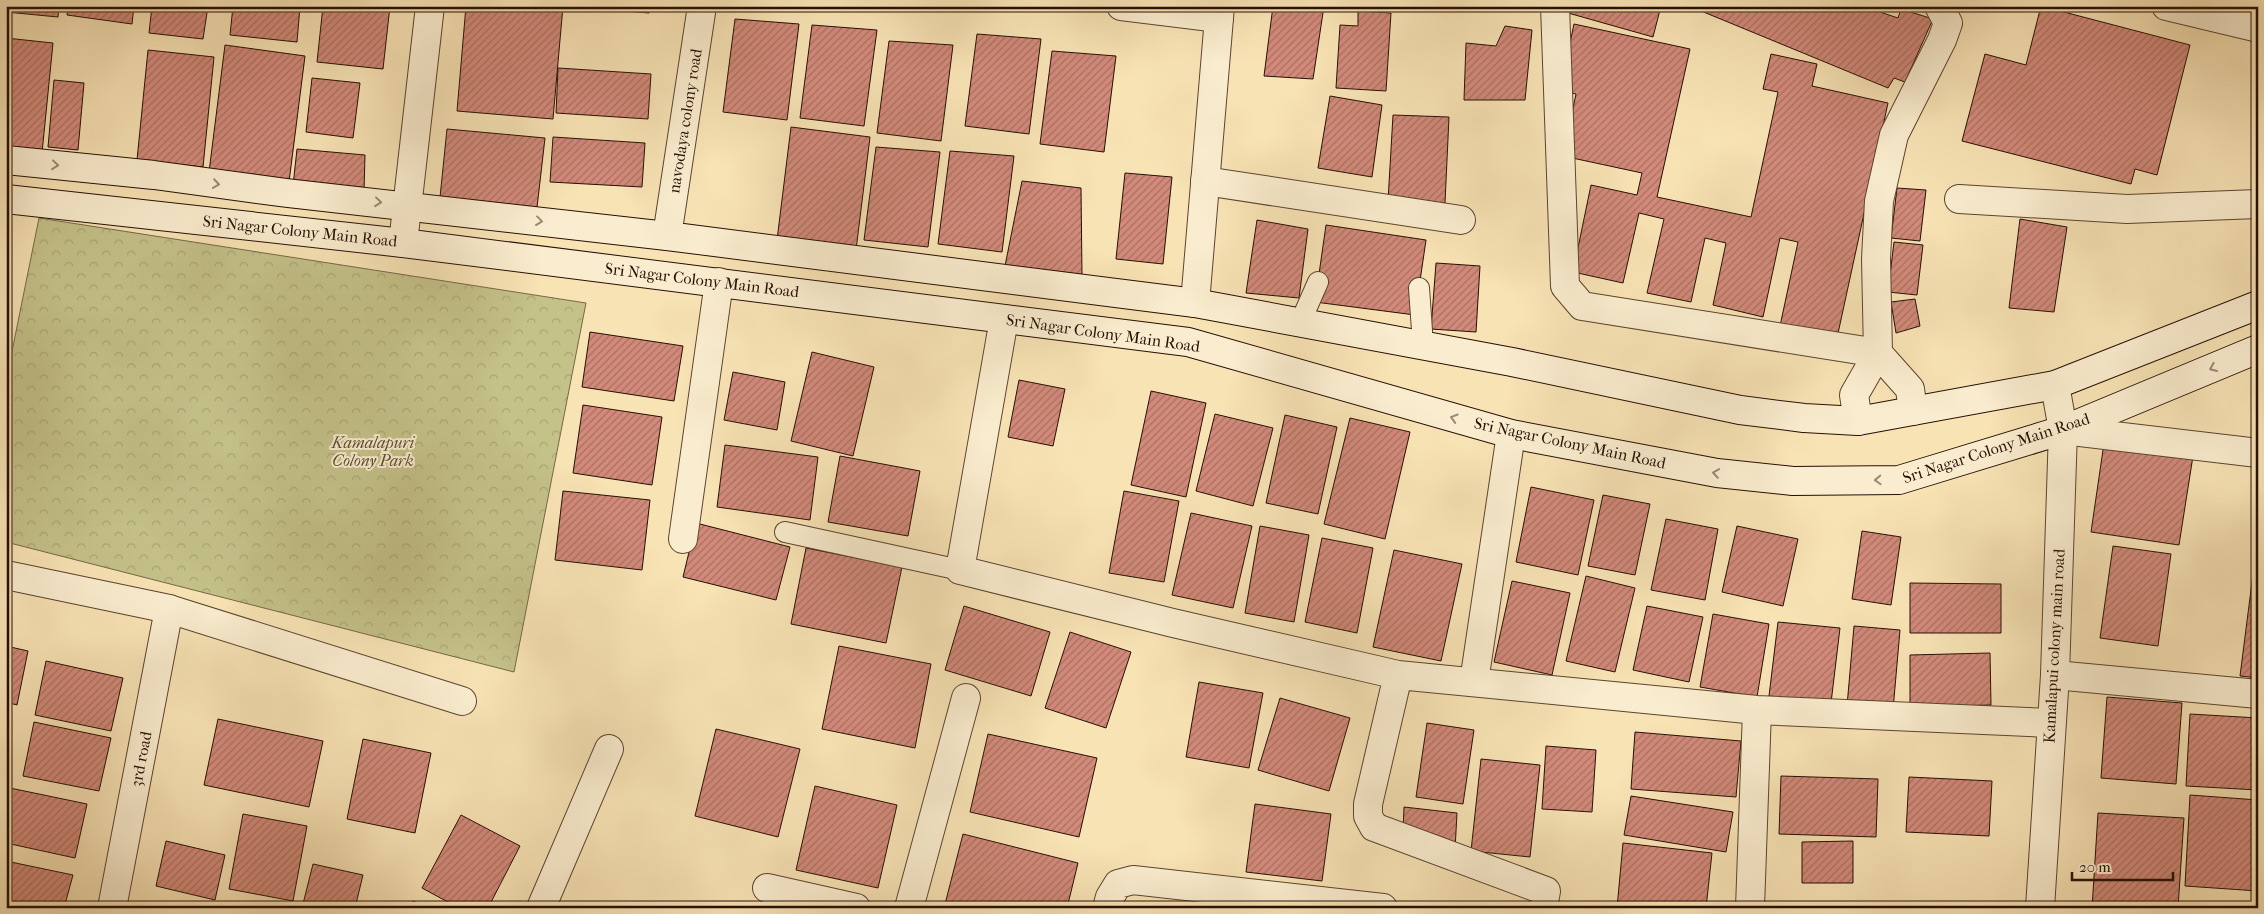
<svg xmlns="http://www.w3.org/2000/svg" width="2264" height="914" font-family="'IM FELL French Canon',serif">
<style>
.park{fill:url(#park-crowns);stroke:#766846}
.building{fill:url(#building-hatch);stroke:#270f04}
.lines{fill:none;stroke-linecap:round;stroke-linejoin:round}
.service-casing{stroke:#5b4430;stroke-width:22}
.minor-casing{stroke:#5b4430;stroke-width:30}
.tertiary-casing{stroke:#5b4430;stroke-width:30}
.secondary-casing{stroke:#270f04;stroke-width:30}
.service{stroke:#faedcf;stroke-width:20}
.minor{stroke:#faedcf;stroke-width:28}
.tertiary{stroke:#faedcf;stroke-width:28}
.secondary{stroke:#faedcf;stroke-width:28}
.oneway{stroke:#9b8974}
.labels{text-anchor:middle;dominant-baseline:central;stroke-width:4;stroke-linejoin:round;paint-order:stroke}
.street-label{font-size:16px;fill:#270f04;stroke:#faedcf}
.park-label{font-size:16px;font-style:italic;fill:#5e4d33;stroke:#faedcf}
</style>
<defs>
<pattern id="park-crowns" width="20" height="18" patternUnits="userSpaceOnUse" patternTransform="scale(1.25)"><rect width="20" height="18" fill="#c4c189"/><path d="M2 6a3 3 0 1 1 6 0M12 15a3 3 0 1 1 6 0" fill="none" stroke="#a8a575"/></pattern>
<pattern id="building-hatch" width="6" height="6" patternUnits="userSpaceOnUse" patternTransform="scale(1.25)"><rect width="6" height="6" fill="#d28a7a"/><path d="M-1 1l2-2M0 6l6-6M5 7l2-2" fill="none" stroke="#aa6f62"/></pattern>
</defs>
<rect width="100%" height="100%" fill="#f8e3b5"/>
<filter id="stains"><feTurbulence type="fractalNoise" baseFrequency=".004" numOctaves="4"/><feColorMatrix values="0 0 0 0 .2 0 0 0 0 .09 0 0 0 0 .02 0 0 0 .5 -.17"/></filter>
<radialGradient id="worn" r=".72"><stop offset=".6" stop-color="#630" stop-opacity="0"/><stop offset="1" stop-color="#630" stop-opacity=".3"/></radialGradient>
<path class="park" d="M39,218L586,303L514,672L6,542V381Z"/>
<path class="building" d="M6,6H59L58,17L6,12Z
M68,6H134L132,24L67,15Z
M152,6H208L203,39L149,33Z
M233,6H300L297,42L230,35Z
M323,6H390L383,69L317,62Z
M466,6H563L553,119L457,111Z
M600,6H650L649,13L599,9Z
M1273,6H1324L1313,79L1264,76Z
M1562,6H1661L1653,37L1561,11Z
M1689,6H1862L1898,18L1901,9L1933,19L1905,82L1894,78L1888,88Z
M2041,6L2190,45L2157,175L2135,169L2131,184L1962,141L1985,54L2026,65Z
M1358,11L1391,13L1386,91L1336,88L1340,25L1358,26Z
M735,19L799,24L787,120L723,112Z
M1574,24L1690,49L1657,197L1751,217L1778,92L1763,89L1771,54L1817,64L1812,86L1888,103L1837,338L1780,326L1798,242L1780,238L1763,317L1713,305L1726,243L1705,238L1691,302L1647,293L1664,219L1639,213L1623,283L1573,272L1591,185L1637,195L1642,173L1563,156L1576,94L1560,90Z
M812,25L877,30L864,126L800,118Z
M1505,26L1532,30L1525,100H1464L1466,43L1496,46Z
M977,34L1041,39L1029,134L965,126Z
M6,38L53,43L42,153L6,149Z
M889,41L953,45L941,141L877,133Z
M225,45L305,56L289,182L209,172Z
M148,50L214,57L203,167L137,160Z
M1052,51L1116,56L1104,152L1040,144Z
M558,68L651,74L648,119L556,113Z
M312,78L360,83L353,138L306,132Z
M54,80L84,83L78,150L48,147Z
M1330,96L1382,105L1372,177L1318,168Z
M1393,115L1449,117L1445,203L1388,201Z
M791,127L870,137L856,250L777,240Z
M447,129L545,138L536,216L439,207Z
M553,137L645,143L642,187L550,182Z
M876,147L940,152L928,247L864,240Z
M297,149L365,155L364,192L293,186Z
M950,151L1014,156L1002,252L938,244Z
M1125,173L1172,177L1163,264L1116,259Z
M1022,181L1081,188L1082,276L1004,271Z
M1897,188L1926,190L1920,241L1891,238Z
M2020,219L2067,227L2054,312L2009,308Z
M1257,220L1308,229L1299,298L1246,293Z
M1326,225L1426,240L1415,315L1315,302Z
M1894,242L1923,245L1917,295L1888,292Z
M1436,263L1480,266L1476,332L1431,329Z
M1915,299L1920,326L1896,333L1891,302Z
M590,332L683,346L674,401L582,387Z
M812,352L874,367L853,456L791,441Z
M733,372L785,382L777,430L724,420Z
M1019,380L1065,389L1053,446L1008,437Z
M1151,391L1206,403L1186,497L1131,485Z
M583,405L662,417L652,485L573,473Z
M1215,414L1273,428L1253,506L1196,491Z
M1285,415L1337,427L1318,514L1266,503Z
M1350,418L1410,432L1385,539L1324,524Z
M2104,443L2193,456L2179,545L2091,532Z
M725,445L818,457L810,520L717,507Z
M840,456L920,471L908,536L828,522Z
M1531,487L1594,500L1578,575L1516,562Z
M563,491L650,500L642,570L555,560Z
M1124,491L1179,501L1164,582L1109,573Z
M1603,495L1650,504L1635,575L1588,566Z
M1191,513L1252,526L1233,608L1172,595Z
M1666,519L1718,529L1705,600L1651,590Z
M696,523L790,547L776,600L683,577Z
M1260,526L1309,535L1294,622L1245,613Z
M1737,526L1798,539L1783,606L1722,592Z
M1862,531L1901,537L1891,605L1852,599Z
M2258,535V678L2240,676Z
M1322,538L1373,548L1357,633L1305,622Z
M2113,546L2171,554L2158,646L2100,638Z
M806,548L902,567L886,643L791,624Z
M1394,550L1462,564L1441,661L1373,647Z
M1586,576L1635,588L1615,672L1566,661Z
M1512,581L1570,593L1552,675L1494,662Z
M1910,583L2001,584V633H1910Z
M964,606L1050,632L1031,696L945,670Z
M1647,606L1703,617L1689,682L1633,670Z
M1713,614L1769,624L1757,697L1700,687Z
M1778,622L1840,628L1831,703L1769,696Z
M1854,626L1900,630L1893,710L1847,706Z
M1070,632L1131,652L1106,728L1045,708Z
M6,646L28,651L17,705L6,702Z
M839,646L931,664L915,748L822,729Z
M1990,653L1991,705L1910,707V655Z
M46,661L123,678L111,731L35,715Z
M1199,682L1263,693L1249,768L1186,757Z
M2107,697L2182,703L2176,784L2101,778Z
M1280,698L1350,718L1329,791L1258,770Z
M2190,714L2258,718V790L2186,786Z
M218,719L323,741L309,807L204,785Z
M34,722L111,738L99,791L23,776Z
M1427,723L1474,730L1463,804L1416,797Z
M716,729L800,749L778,837L695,816Z
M1635,732L1741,741L1736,797L1631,789Z
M988,734L1097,758L1079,837L970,812Z
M363,739L431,753L415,833L347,819Z
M1546,746L1596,750L1592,812L1542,809Z
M1481,759L1540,765L1530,857L1471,851Z
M1781,776L1878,779L1876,837L1779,834Z
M1909,777L1992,781L1989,836L1906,832Z
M815,786L897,805L878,888L796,870Z
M10,788L87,804L75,858L6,843V805Z
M2190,795L2258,800V891L2185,886Z
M1631,796L1733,812L1726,852L1624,835Z
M1255,804L1331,814L1322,881L1246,872Z
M1404,807L1457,813L1455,850L1403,830Z
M2098,813L2184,818L2178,908H2092Z
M243,814L307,826L293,901L229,889Z
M461,815L520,846L488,908H459L422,888Z
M963,834L1078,863L1067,908H944Z
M166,841L225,855L215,900L156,886Z
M1853,841V883H1802V842Z
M1623,843L1712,853L1706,908H1617Z
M6,861L73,875L64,908H6Z
M313,864L363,875L355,908H302Z
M413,901L429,908H410Z
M1786,903L1874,905V908H1786Z"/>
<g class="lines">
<g class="service-casing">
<path id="service" d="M1419,288L1423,345
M1300,323L1318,282
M785,532L960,570"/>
</g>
<g class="minor-casing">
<path id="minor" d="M1121,6L1219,18
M1555,6L1565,286L1582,306L1878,353L1910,389L1913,411
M2166,6L2258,28
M1205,181L1461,220
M1959,199L2127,209L2258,204
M667,236L702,6
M403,243L430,6
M1004,319L960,570L1173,623L1398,675L1757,710L2051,723
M1858,421L1854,395L1878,353L1876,259L1879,201L1894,135L1942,40L1948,23L1939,6
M2063,430L2258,453
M683,539L719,282
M169,609L462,701
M1398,675L1368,804V816L1374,827L1546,891L1543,908
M2055,675L2258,694
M1474,682L1511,434
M767,888L856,908
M541,908L609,749
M909,908L966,698
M1107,908L1110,897L1118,884L1133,880L1383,908
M1750,908L1757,710"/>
</g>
<g class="tertiary-casing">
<path id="tertiary" d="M1195,303L1220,6
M6,575L169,609L112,908
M2040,908L2055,675L2063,430L2055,385"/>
</g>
<g class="secondary-casing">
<path id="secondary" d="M6,160L154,175L287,193L667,236L1195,303L1512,362L1740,410L1804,418L1858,421L2055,385L2258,305
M6,199L403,243L1188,342L1511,434L1717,473L1793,481L1899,480L2063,430L2258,349"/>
</g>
<use href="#service" class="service"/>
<use href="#minor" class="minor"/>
<use href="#tertiary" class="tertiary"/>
<use href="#secondary" class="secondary"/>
</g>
<defs><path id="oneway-chevron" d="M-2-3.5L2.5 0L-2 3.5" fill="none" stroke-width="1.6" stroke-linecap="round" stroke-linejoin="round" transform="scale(1.25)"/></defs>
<g class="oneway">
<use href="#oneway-chevron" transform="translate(55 165) rotate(6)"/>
<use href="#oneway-chevron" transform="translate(216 184) rotate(8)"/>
<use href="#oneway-chevron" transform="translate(378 202) rotate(6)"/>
<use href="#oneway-chevron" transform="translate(539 221) rotate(7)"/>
<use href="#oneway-chevron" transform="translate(2213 368) rotate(157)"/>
<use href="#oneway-chevron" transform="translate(1454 418) rotate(-164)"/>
<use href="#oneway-chevron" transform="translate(1716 473) rotate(-171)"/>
<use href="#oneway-chevron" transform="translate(1878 480) rotate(178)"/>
</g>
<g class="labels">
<g class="street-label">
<text transform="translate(685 121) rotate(-81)">navodaya colony road</text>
<text transform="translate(300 231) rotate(6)">Sri Nagar Colony Main Road</text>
<text transform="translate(702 280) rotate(7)">Sri Nagar Colony Main Road</text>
<text transform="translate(1103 333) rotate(8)">Sri Nagar Colony Main Road</text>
<text transform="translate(1570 443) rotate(12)">Sri Nagar Colony Main Road</text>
<text transform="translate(1996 448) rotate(-18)">Sri Nagar Colony Main Road</text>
<text transform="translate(2054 646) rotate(-87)">Kamalapui colony main road</text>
<text transform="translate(141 759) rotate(-79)">3rd road</text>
</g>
<g class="park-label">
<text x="373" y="442">Kamalapuri<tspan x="373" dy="18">Colony Park</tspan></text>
</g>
</g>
<rect width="2264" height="914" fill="none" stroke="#f8e3b5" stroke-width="25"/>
<rect x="8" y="8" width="2249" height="899" fill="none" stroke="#270f04" stroke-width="2.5"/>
<rect x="12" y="12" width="2239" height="889" fill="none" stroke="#270f04"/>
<path d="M2072 872v8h101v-8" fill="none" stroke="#270f04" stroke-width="2.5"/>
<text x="2079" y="872" font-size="15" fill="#270f04" stroke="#faedcf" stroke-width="4" paint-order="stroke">20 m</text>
<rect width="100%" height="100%" filter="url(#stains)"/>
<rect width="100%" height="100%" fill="url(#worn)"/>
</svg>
